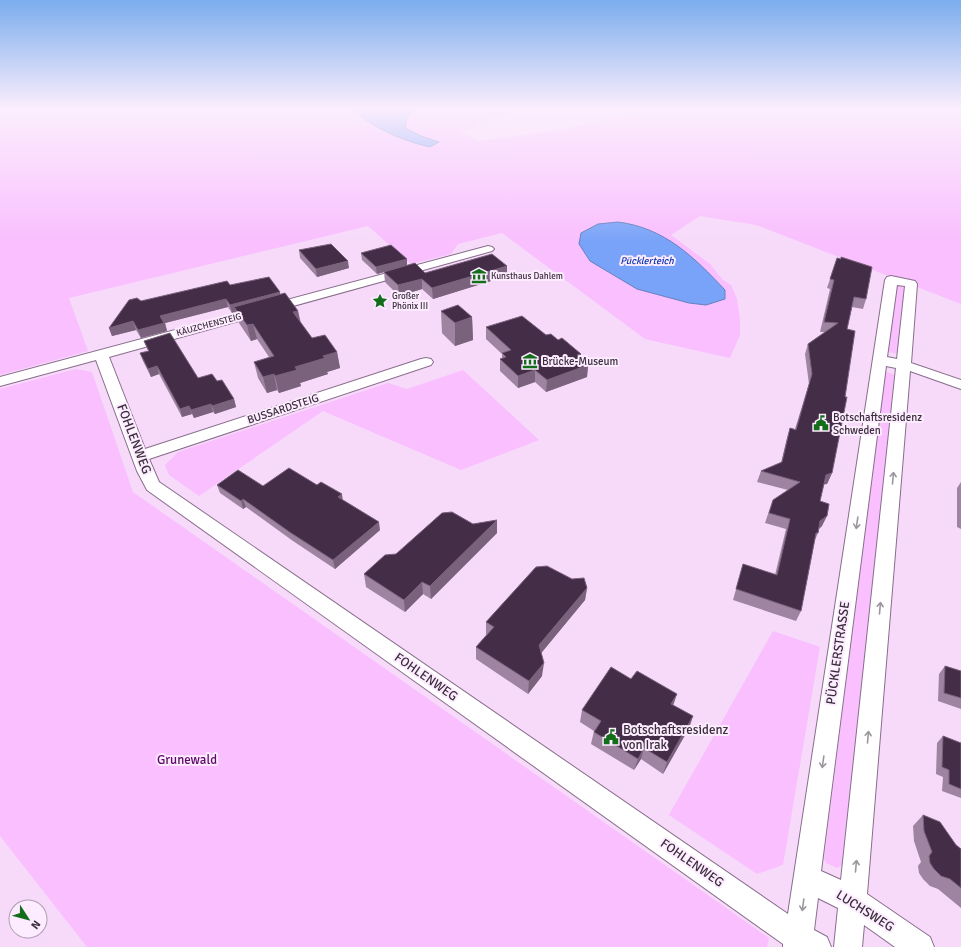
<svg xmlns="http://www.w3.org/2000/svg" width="961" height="947" font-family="Signika,sans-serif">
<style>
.green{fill:#f9bffe}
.water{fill:#79a3f8;stroke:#6680bf}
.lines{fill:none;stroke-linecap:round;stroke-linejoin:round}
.minor-casing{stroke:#886e8b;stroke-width:2}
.minor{fill:#fff;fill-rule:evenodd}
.wall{fill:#9e84a0}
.shaded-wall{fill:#7a617c}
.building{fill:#442d46;stroke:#7a617c}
.oneway{stroke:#9c969d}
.labels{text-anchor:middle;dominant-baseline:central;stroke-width:4;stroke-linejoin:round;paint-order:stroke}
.far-poi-label{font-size:9px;fill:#3a2e3b;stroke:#fdebff;text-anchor:start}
.far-street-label{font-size:9px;fill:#3a2e3b;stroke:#fdebff}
.far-water-label{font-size:10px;font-style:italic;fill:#0634ac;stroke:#fdebff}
.poi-label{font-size:11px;fill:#3a2e3b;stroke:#fdebff;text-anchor:start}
.street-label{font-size:11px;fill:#3a2e3b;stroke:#fdebff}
.near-street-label{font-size:13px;fill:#3a2e3b;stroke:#fdebff}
.near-poi-label{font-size:13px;fill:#3a2e3b;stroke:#fdebff;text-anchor:start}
.near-park-label{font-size:13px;fill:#5e0867;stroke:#fdebff}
</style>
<rect width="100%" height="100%" fill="#f7dafa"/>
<path class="green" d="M0,108H519L461,133L479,141L560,130L657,108H961V304L756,225L700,216L671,235L710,264L723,280L731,285L737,299L740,319V335L730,358L645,339L502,233L458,244L451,254L411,264L368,226L69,298L88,351L0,375Z
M897,285L906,286L898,354L888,352Z
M76,369L92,372L133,492L769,938L767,947H87L0,836V389Z
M463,370L539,440L461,470L323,411L199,496L169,475L165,465L178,452L388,383L407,389Z
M887,372L895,375L843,865L837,868L826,863L824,859L885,373Z
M773,631L820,647L783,865L757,874L669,815Z"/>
<path class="water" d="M350,108H415L407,118L405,128L421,136L439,142L430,147C408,142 388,134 369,122C362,118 358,111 350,108Z
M618,222C665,228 694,257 725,290V299L706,305L689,303L637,289L590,261L579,244L581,233L598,224Z"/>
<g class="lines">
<g class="minor-casing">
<path id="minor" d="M488,246L492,247L494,249L492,251L109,357L145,449L421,359L426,358L431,359L433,362L431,365L149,459L159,482L788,914L885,280L887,277L891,276L915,281L917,284L911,363L961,380V389L910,371L867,894L930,937L934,947H895L864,925L862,947H834L838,908L818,898L814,930L827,937L831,947H783V944L147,490L137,471L96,360L0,386V377ZM897,285L905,286L897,359L887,357ZM886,366L896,368L841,880L821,871Z"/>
</g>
<use href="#minor" class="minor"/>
</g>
<path class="wall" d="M299,250L349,268L317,277L300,258Z
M361,253L407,259V265L425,273L507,266V276L433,299L422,289L399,296L385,282L384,272L377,274L362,260Z
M837,258L866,299L863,309L852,307L847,329L832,473L827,484H824L820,501L822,526L819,529L818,533L815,540L801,611L796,621L733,600L740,575L743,564L775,575L786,529L765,523L769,511L773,500L788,490L757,482L761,471L781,463L787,438L790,428L795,429L809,384L805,354L808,344L825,332H820L830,289L827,288Z
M230,285L280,292V295L298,311L301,323L312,338L337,352L340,368L327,372L328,374L300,383L301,386L279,393L277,390L267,393L258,378L254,362L269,357L257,339L251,341L239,323L236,312L232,313L228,307L165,323L167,331L141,338L136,330L112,336L109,328L141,301Z
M441,311L472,317L473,340L455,346L442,333Z
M486,327L546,335L581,359L588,365L587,377L546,392L535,382L518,388L500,371V359L502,358V354L486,339Z
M144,341L198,378L217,381L234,399L236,407L215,414L213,412L194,418L192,414L182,417L159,374L151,377L143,361L140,353L148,351Z
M961,482V529L957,527V488Z
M217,485L263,486L317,485L343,500L380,530L335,569L293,541L246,507L243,509L220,493Z
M497,520V533L431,599L423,594L405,612L366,587L364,574L396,554L473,524Z
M587,588L585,600L541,653L542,676L528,694L476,659V647L486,635V622Z
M945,666L961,671V709L938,701L939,674Z
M673,705L693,716L689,728L663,774L641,759L634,770L591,744L594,731L580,722L582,710Z
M943,736L961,743V798L942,791L943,777L936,774L937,743Z
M923,815L961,849V908L938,889L930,886L923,879L919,873L918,866L921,862L914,841L913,826Z"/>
<path class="shaded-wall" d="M407,259V266L377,274L376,267Z
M348,261L349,268L317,277L316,269Z
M507,266V276L433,299L432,288Z
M422,279V289L399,296L398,285Z
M280,292L281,300L234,307L236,312L232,313L230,305Z
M226,299L228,307L165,323L167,331L141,338L138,330L160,316Z
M298,311L301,327L293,312Z
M472,317L473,340L455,346V323Z
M133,321L136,330L112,336L109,328Z
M253,324L257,339L251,341L247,325Z
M337,352L340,368L327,372L328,374L300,383L301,386L279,393L275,376L295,367L323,356Z
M581,354L580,366L577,355Z
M588,365L587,377L546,392L547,380Z
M157,366L159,374L151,377L148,369Z
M535,370V382L518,388V376Z
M274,374L277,390L267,393L263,377Z
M234,399L236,407L215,414L212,406Z
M211,404L213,412L194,418L191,410Z
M189,406L192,414L182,417L180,409Z
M832,473L827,484L821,485L826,475Z
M342,494L343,502L338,497Z
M243,499L246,507L243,509L241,501Z
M827,516L822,526L816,531L820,521Z
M497,520V533L431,599L430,586Z
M379,522L380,530L335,569L333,560Z
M422,582L423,594L405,612L404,600Z
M587,588L585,600L538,657L539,645Z
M544,663L542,676L528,694L529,681Z
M677,694L673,706L671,704Z
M693,716L689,728L663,774L667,762Z
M644,748L641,759L634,770L638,759Z"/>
<path class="building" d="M331,244L348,261L316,269L299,250Z
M391,245L407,259L376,267L361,253Z
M492,254L507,266L432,288L422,279L398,285L384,272L415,263L425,273Z
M841,257L872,267L866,299L854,297L847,329L855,331L845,397H847L832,473L826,475L820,501L829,504L827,516L820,521L818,533H816L801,611L736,589L743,564L777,575L790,519L769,513L773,500L800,482L761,471L782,462L790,428L796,430L812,374L808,344L838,323L824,322L834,280L830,279L837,258L841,259Z
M269,277L280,292L230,305L226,299L160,316L164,323L138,330L133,321L109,328L129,300L137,298L141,301L227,281L230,285Z
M285,293L298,311L293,312L312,338L325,335L337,352L323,356L325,358L295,367L297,370L275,376L274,374L263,377L254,362L274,356L253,324L247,325L234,307Z
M458,305L472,317L455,323L441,311Z
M522,316L546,335L551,334L558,340L562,338L581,354L577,355L588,365L547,380L535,370L518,376L500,359L506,357L502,353L511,350L486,327Z
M170,333L198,378L212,374L217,381L222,380L234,399L212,406L211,404L191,410L189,406L180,409L157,366L148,369L140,353L149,351L144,341Z
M289,468L317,485L321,482L342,494L338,497L379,522L333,560L291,533L243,499L241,501L217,485L238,470L263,486Z
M452,512L473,524L497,520L430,586L422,582L404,600L364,574L385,555L396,554L442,513Z
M547,566L572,579L584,578L587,588L539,645L544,663L529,681L476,647L494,627L486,622L536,567Z
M945,666L961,671V698L944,693Z
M611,667L631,679L637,671L677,694L671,704L693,716L667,762L644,748L638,759L594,732L601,721L582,710Z
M943,736L961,743V789L949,784V770L942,767Z
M923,815L940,822L956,845L961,849V888L950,879L941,876L934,869L930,863L929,856L932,852L924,831Z"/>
<defs><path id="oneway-shaft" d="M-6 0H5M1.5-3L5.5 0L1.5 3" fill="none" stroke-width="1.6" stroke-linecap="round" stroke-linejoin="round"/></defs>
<g class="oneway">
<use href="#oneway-shaft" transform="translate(893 478) rotate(-85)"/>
<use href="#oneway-shaft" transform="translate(857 523) rotate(98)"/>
<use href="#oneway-shaft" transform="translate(880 608) rotate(-85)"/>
<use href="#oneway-shaft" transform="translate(868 737) rotate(-85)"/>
<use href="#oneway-shaft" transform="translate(823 762) rotate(98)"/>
<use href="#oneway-shaft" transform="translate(856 866) rotate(-85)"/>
<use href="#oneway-shaft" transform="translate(803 905) rotate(98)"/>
</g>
<linearGradient id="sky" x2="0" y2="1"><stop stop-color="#7badee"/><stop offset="0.45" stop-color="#fbeefd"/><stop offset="1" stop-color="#fbeefd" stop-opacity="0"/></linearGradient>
<rect width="961" height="241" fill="url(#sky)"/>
<defs>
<g id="museum-bare" transform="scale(1.2)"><path d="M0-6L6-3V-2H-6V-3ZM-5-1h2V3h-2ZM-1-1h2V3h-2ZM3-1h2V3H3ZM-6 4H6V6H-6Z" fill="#126e19" stroke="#fdebff" stroke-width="2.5" paint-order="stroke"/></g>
<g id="sight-bare" transform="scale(1.2)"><path d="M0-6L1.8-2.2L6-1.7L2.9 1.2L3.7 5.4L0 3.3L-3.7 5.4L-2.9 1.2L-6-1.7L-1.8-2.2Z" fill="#126e19" stroke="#fdebff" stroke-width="2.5" paint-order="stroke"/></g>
<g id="civic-bare" transform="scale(1.2)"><path d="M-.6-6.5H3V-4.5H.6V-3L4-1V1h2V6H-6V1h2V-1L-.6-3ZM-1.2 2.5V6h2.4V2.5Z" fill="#126e19" stroke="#fdebff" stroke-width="2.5" paint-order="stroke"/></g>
</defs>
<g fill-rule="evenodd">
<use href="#museum-bare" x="479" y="276"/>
<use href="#sight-bare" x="380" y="301"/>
<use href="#museum-bare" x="530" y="361"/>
<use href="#civic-bare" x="821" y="423"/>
<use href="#civic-bare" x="611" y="737"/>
</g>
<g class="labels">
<g class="far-poi-label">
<text x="491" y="276">Kunsthaus Dahlem</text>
<text x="392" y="296">Großer<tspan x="392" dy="10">Phönix III</tspan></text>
</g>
<g class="far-street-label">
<text transform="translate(209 325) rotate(-15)">KÄUZCHENSTEIG</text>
</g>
<g class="far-water-label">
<text x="647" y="261">Pücklerteich</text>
</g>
<g class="poi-label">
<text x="542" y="361">Brücke-Museum</text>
<text x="833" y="417">Botschaftsresidenz<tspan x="833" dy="13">Schweden</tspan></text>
</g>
<g class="street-label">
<text transform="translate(283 409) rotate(-18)">BUSSARDSTEIG</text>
</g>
<g class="near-street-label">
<text transform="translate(134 439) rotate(69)">FOHLENWEG</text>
<text transform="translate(838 653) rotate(-82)">PÜCKLERSTRASSE</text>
<text transform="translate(426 677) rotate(35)">FOHLENWEG</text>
<text transform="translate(692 863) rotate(35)">FOHLENWEG</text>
<text transform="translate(865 911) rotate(32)">LUCHSWEG</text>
</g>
<g class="near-poi-label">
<text x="623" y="730">Botschaftsresidenz<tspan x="623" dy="15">von Irak</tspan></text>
</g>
<g class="near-park-label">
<text x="187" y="760">Grunewald</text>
</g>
</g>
<g transform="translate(28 919) rotate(126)"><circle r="19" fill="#fdebff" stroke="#af9fb1"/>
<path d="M0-3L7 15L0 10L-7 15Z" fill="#126e19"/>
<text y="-6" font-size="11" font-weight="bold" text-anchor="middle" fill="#3a2e3b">N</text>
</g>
</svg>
